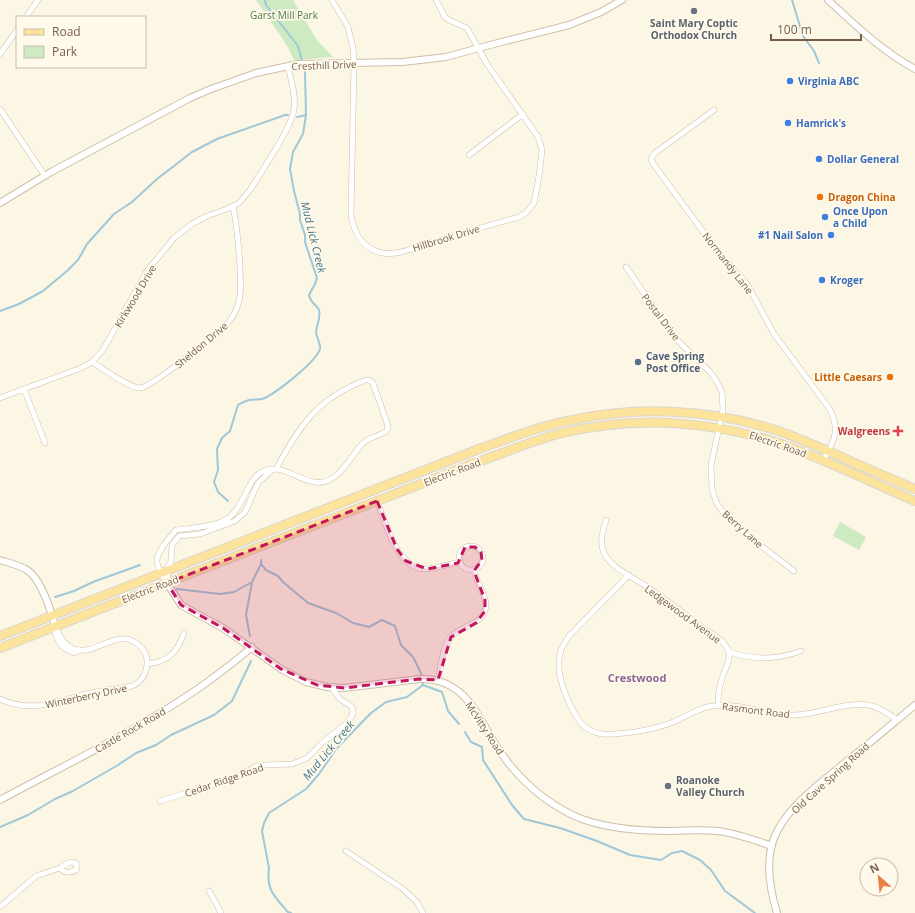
<svg xmlns="http://www.w3.org/2000/svg" width="915" height="913" font-family="'Open Sans',sans-serif">
<style>
.green{fill:#ceeac3}
.lines{fill:none;stroke-linecap:round;stroke-linejoin:round}
.stream{stroke:#9fc8d8;stroke-width:2}
.minor-casing{stroke:#cebfab;stroke-width:6}
.tertiary-casing{stroke:#cebfab;stroke-width:8}
.primary-casing{stroke:#dbd5d0;stroke-width:10}
.minor{stroke:#fff;stroke-width:5}
.tertiary{stroke:#fff;stroke-width:6}
.primary{stroke:#fce49d;stroke-width:8}
.marked{fill:#c2185b;fill-opacity:0.2;stroke:#c2185b;stroke-width:3;stroke-dasharray:8 5;stroke-linejoin:round}
.worship-dot{fill:#6b7280;stroke:#fffaeb;stroke-width:1.5}
.shop-dot{fill:#3f7fe0;stroke:#fffaeb;stroke-width:1.5}
.food-dot{fill:#e8710a;stroke:#fffaeb;stroke-width:1.5}
.service-dot{fill:#5c6f8a;stroke:#fffaeb;stroke-width:1.5}
.health-dot{fill:#e0444e;stroke:#fffaeb;stroke-width:1.5}
.labels{text-anchor:middle;dominant-baseline:central;stroke-width:3.5;stroke-linejoin:round;paint-order:stroke}
.park-label{font-size:10px;fill:#4c7c42;stroke:#fffaeb}
.worship-label{font-size:10px;font-weight:bold;fill:#5b616d;stroke:#fffaeb}
.street-label{font-size:10px;fill:#765f4a;stroke:#fffaeb}
.shop-label{font-size:10px;font-weight:bold;fill:#366cbe;stroke:#fffaeb;text-anchor:start}
.food-label{font-size:10px;font-weight:bold;fill:#c56008;stroke:#fffaeb;text-anchor:start}
.service-label{font-size:10px;font-weight:bold;fill:#4e5e75;stroke:#fffaeb;text-anchor:start}
.health-label{font-size:10px;font-weight:bold;fill:#be3a42;stroke:#fffaeb;text-anchor:end}
.water-label{font-size:11px;font-style:italic;fill:#43758a;stroke:#fffaeb}
.neighbourhood-label{font-size:11px;font-weight:bold;fill:#8e6599;stroke:#fffaeb}
</style>
<rect width="100%" height="100%" fill="#fcf6e5"/>
<path class="green" d="M256,0H293L317,40L333,57L294,60L288,47Z
M840,522L866,537L859,550L833,536Z"/>
<g class="lines">
<path class="stream" d="M792,0L803,36L814,51L819,63
M297,117L306,115
M0,311L19,304L43,291L67,271L78,260L87,244L114,214L132,202L157,179L192,152L217,139L285,115H288
M228,501L218,492L214,482L218,470L217,449L222,438L230,431L238,405C242,403 245,401 249,400C253,399 258,400 262,399C274,395 316,362 320,349C321,343 316,338 316,331C317,325 321,317 319,310C316,304 311,304 309,295L315,284L317,278L305,242V235L300,220V214L294,191L290,169L293,152L303,134L306,115L305,72L298,46L266,5L265,0
M261,560V564L266,570L278,576L283,582L308,603L336,613L353,623L369,627L382,620L395,626L401,645L413,657L421,673L423,685
M177,589L220,594L234,592L252,582
M55,597L74,591L93,582L140,565
M250,636L246,615L252,582L261,564
M423,685L442,692L448,711L459,724
M465,732L471,742L482,747L483,760L512,805L524,819L560,828L597,841L630,855L661,860L672,853L682,851L700,860L711,870L725,891L755,913
M0,827L28,815L55,799L73,791L118,765L136,753L156,745L171,735L214,715L232,701L251,661
M291,913L288,912C274,896 266,890 269,868L262,831L264,823L269,813L306,789L319,774L337,748L371,713L386,702L407,697L423,685"/>
<g class="minor-casing">
<path id="minor" d="M332,0L348,27L353,48L354,63L351,215C354,233 363,249 382,253C398,256 418,246 433,242C462,233 490,225 519,217L526,213L534,203L539,176L542,150L538,137L487,64L467,28L449,20L445,17L436,0
M26,17L38,0
M0,54L17,30
M0,109L45,176
M714,110L655,153L651,159L652,162L715,248L747,284L774,334L829,408C841,430 834,441 823,461
M469,155L523,114
M626,267L674,337L710,372L716,380L722,392L723,409L711,465L712,489L717,504L723,512L743,532L794,571
M92,362C102,368 129,388 140,388C151,387 216,336 226,325C232,319 237,309 239,301C242,290 240,279 240,267C239,247 237,227 233,207
M366,380H369L373,383L388,426L387,431C379,436 369,437 362,444C349,458 338,486 314,482C300,480 289,470 276,469C300,426 317,398 366,380Z
M24,389L45,443
M0,398L81,368L92,362L103,350L147,271L174,238L192,224L207,216L227,209L239,203L250,190C261,172 292,128 294,109C296,95 291,80 288,66
M377,501C386,523 397,570 426,569C438,568 449,564 460,562
M606,520C603,531 599,542 604,553C611,568 636,579 649,588C668,601 687,616 706,630C714,635 727,642 729,653C731,661 724,670 722,679C719,687 718,696 718,706
M459 558a12 12 0 1 1 24 0a12 12 0 1 1-24 0Z
M629,575L569,636C564,644 559,651 559,661C557,678 572,716 585,727C590,731 596,733 602,734C622,735 654,730 673,722C686,717 698,708 712,706C737,702 767,715 793,715C818,715 842,702 868,705C879,707 888,713 897,720
M167,583C163,577 158,570 157,562C156,552 170,537 176,530C191,528 214,527 227,519C244,508 248,476 264,471C267,469 272,469 276,469
M167,583L168,566L171,562L172,545L179,536L200,534L235,521L245,512L258,483L272,470
M55,629C56,641 62,649 74,653L79,650
M729,652C754,660 776,660 801,651
M147,664C169,662 177,652 184,633
M438,680C441,667 442,649 450,638C460,624 486,626 486,604C485,592 475,581 474,569
M0,699C33,714 57,701 90,693C104,690 118,689 132,686C139,683 144,678 146,670C148,662 147,653 141,647C119,624 97,657 74,649C64,645 59,635 55,626
M160,801L233,779L257,766L265,765L292,764L307,758L322,743L346,724L352,716L353,710L351,706L340,699L332,688
M346,851L403,889L417,902L423,913
M209,891L217,905L221,913
M0,907L36,876L60,868L70,862L76,863L77,868L76,870C70,873 65,874 60,868"/>
</g>
<g class="tertiary-casing">
<path id="tertiary" d="M828,0C855,25 882,51 915,69
M0,203L51,172L190,98L211,89L256,73L298,64L403,62L446,57L490,45L569,25L601,12L622,0
M0,560C9,563 19,565 27,570C41,579 51,611 55,626
M167,583L181,605L223,628L281,669L306,682L327,687L344,688L419,679C466,677 478,718 499,750C511,768 526,784 543,797C554,805 568,814 582,819C607,828 641,831 668,831C684,831 701,829 717,831C736,833 754,840 772,846
M0,800C67,764 136,731 199,688C217,675 235,662 252,647
M777,913C770,890 765,862 774,838C787,806 821,783 847,761C870,743 892,724 915,705"/>
</g>
<g class="primary-casing">
<path id="primary" d="M0,636L479,449C510,438 540,426 572,420C638,406 708,409 772,429C795,436 816,446 837,455C863,467 889,478 915,489
M0,648L472,464C501,454 529,442 558,434C634,415 713,420 787,446C831,462 873,483 915,501"/>
</g>
<use href="#minor" class="minor"/>
<use href="#tertiary" class="tertiary"/>
<use href="#primary" class="primary"/>
</g>
<path class="marked" d="M377,501L397,549L406,561L427,569L458,563L465,547H475L481,552L482,560L474,571L485,600V611L476,623L451,637L438,680L419,679L344,688L317,685L281,669L223,628L181,605L167,583Z"/>
<g class="worship-dot">
<circle cx="694" cy="11" r="4"/>
<circle cx="668" cy="786" r="4"/>
</g>
<g class="shop-dot">
<circle cx="790" cy="81" r="4"/>
<circle cx="788" cy="123" r="4"/>
<circle cx="819" cy="159" r="4"/>
<circle cx="825" cy="217" r="4"/>
<circle cx="831" cy="235" r="4"/>
<circle cx="822" cy="280" r="4"/>
</g>
<g class="food-dot">
<circle cx="820" cy="197" r="4"/>
<circle cx="890" cy="377" r="4"/>
</g>
<circle class="service-dot" cx="638" cy="362" r="4"/>
<path class="health-dot" d="M896 425h4v4h4v4h-4v4h-4v-4h-4v-4h4z"/>
<g class="labels">
<g class="park-label">
<text x="284" y="15">Garst Mill Park</text>
</g>
<g class="worship-label">
<text x="694" y="23">Saint Mary Coptic<tspan x="694" dy="12">Orthodox Church</tspan></text>
<text x="676" y="780" text-anchor="start">Roanoke<tspan x="676" dy="12">Valley Church</tspan></text>
</g>
<g class="street-label">
<text transform="translate(324 65) rotate(-2)">Cresthill Drive</text>
<text transform="translate(446 238) rotate(-17)">Hillbrook Drive</text>
<text transform="translate(728 263) rotate(52)">Normandy Lane</text>
<text transform="translate(135 296) rotate(-59)">Kirkwood Drive</text>
<text transform="translate(661 317) rotate(53)">Postal Drive</text>
<text transform="translate(201 345) rotate(-40)">Sheldon Drive</text>
<text transform="translate(778 444) rotate(19)">Electric Road</text>
<text transform="translate(452 472) rotate(-21)">Electric Road</text>
<text transform="translate(743 529) rotate(42)">Berry Lane</text>
<text transform="translate(150 589) rotate(-21)">Electric Road</text>
<text transform="translate(683 614) rotate(36)">Ledgewood Avenue</text>
<text transform="translate(86 696) rotate(-12)">Winterberry Drive</text>
<text transform="translate(756 710) rotate(7)">Rasmont Road</text>
<text transform="translate(485 728) rotate(57)">McVitty Road</text>
<text transform="translate(130 730) rotate(-30)">Castle Rock Road</text>
<text transform="translate(830 778) rotate(-42)">Old Cave Spring Road</text>
<text transform="translate(224 780) rotate(-19)">Cedar Ridge Road</text>
</g>
<g class="shop-label">
<text x="798" y="81">Virginia ABC</text>
<text x="796" y="123">Hamrick's</text>
<text x="827" y="159">Dollar General</text>
<text x="833" y="211">Once Upon<tspan x="833" dy="12">a Child</tspan></text>
<text x="823" y="235" text-anchor="end">#1 Nail Salon</text>
<text x="830" y="280">Kroger</text>
</g>
<g class="food-label">
<text x="828" y="197">Dragon China</text>
<text x="882" y="377" text-anchor="end">Little Caesars</text>
</g>
<g class="service-label">
<text x="646" y="356">Cave Spring<tspan x="646" dy="12">Post Office</tspan></text>
</g>
<g class="health-label">
<text x="890" y="431">Walgreens</text>
</g>
<g class="water-label">
<text transform="translate(314 237) rotate(76)">Mud Lick Creek</text>
<text transform="translate(328 750) rotate(-50)">Mud Lick Creek</text>
</g>
<g class="neighbourhood-label">
<text x="637" y="677">Crestwood</text>
</g>
</g>
<rect x="16" y="16" width="130" height="52" fill="#fffaeb" stroke="#c8bcab"/>
<rect x="24" y="29" width="20" height="6" fill="#fce49d" stroke="#c8bcab"/>
<text x="52" y="36" font-size="12" fill="#765f4a">Road</text>
<rect x="24" y="46" width="20" height="12" fill="#ceeac3" stroke="#c8bcab"/>
<text x="52" y="56" font-size="12" fill="#765f4a">Park</text>
<g transform="translate(879 877) rotate(333)"><circle r="19" fill="#fffaeb" stroke="#c8bcab"/>
<path d="M0-3L7 15L0 10L-7 15Z" fill="#e88049"/>
<text y="-6" font-size="11" font-weight="bold" text-anchor="middle" fill="#765f4a">N</text>
</g>
<path d="M771 34v6h90v-6" fill="none" stroke="#765f4a" stroke-width="2"/>
<text x="777" y="34" font-size="12" fill="#765f4a" stroke="#fffaeb" stroke-width="3" paint-order="stroke">100 m</text>
</svg>
